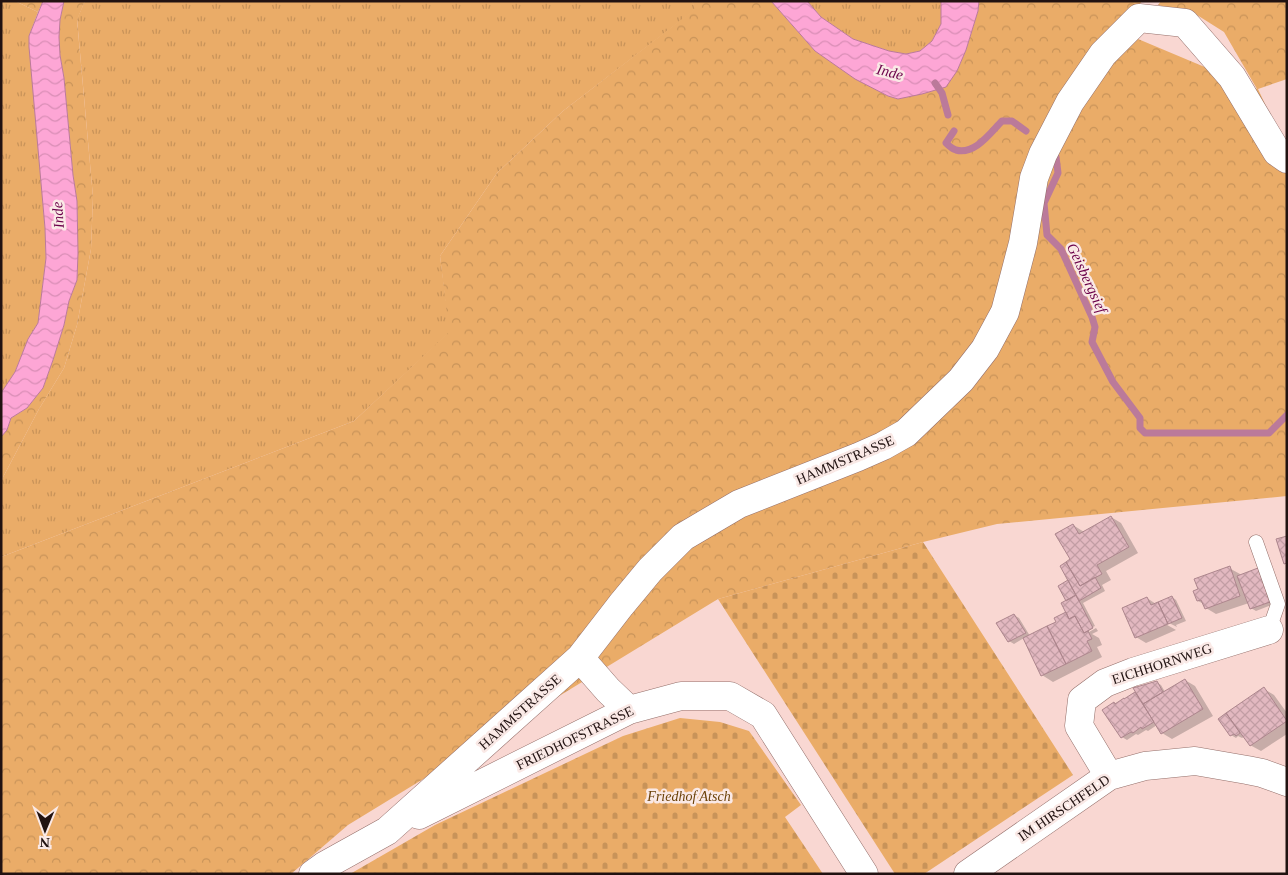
<svg xmlns="http://www.w3.org/2000/svg" width="1288" height="875" font-family="Georgia,serif">
<style>
.grass{fill:url(#grass-tufts)}
.forest{fill:url(#forest-crowns)}
.cemetery{fill:url(#cemetery-stones)}
.water{fill:url(#water-waves);stroke:#bb7a9a}
.shadow{fill:#0003;fill-rule:evenodd}
.lines{fill:none;stroke-linecap:round;stroke-linejoin:round}
.stream{stroke:#bb7a9a;stroke-width:7}
.building{fill:url(#building-cross-hatch);stroke:#ad868d}
.lane-casing{stroke:#946f6a;stroke-width:15}
.street-casing{stroke:#946f6a;stroke-width:29}
.lane{stroke:#fff;stroke-width:14}
.street{stroke:#fff;stroke-width:28}
.labels{text-anchor:middle;dominant-baseline:central;stroke-width:5;stroke-linejoin:round;paint-order:stroke}
.street-label{font-size:14px;fill:#211211;stroke:#fae9e6}
.park-label{font-size:14px;font-style:italic;fill:#6c4209;stroke:#fae9e6}
.water-label{font-size:15px;font-style:italic;fill:#6b024a;stroke:#fae9e6}
</style>
<defs>
<pattern id="grass-tufts" width="24" height="20" patternUnits="userSpaceOnUse" patternTransform="scale(1.25)"><rect width="24" height="20" fill="#eaac68"/><path d="M3 7l-1-3M5 7V3M7 7l1-3M15 17l-1-3M17 17v-4M19 17l1-3" fill="none" stroke="#c89359"/></pattern>
<pattern id="forest-crowns" width="20" height="18" patternUnits="userSpaceOnUse" patternTransform="scale(1.25)"><rect width="20" height="18" fill="#eaac68"/><path d="M2 6a3 3 0 1 1 6 0M12 15a3 3 0 1 1 6 0" fill="none" stroke="#c89359"/></pattern>
<pattern id="cemetery-stones" width="16" height="16" patternUnits="userSpaceOnUse" patternTransform="scale(1.25)"><rect width="16" height="16" fill="#eaac68"/><path d="M2 7V4a2 2 0 0 1 4 0v3zM10 15v-3a2 2 0 0 1 4 0v3z" fill="#c89359"/></pattern>
<pattern id="water-waves" width="16" height="10" patternUnits="userSpaceOnUse" patternTransform="scale(1.25)"><rect width="16" height="10" fill="#fda6d5"/><path d="M0 5q4-4 8 0t8 0" fill="none" stroke="#d98eb6"/></pattern>
<pattern id="building-cross-hatch" width="8" height="8" patternUnits="userSpaceOnUse" patternTransform="scale(1.25)"><rect width="8" height="8" fill="#e2b8c0"/><path d="M0 0l8 8M0 8l8-8" fill="none" stroke="#c29da4"/></pattern>
</defs>
<rect width="100%" height="100%" fill="#f9d7d2"/>
<path class="grass" d="M1,1H15L38,12L29,36L45,228L46,258L38,323L28,339L15,372L1,393Z
M85,1H692L696,9L563,111L497,173L440,256L450,332L354,421L1,557V481L39,409L64,368L77,325L91,249L93,197L77,19Z
M807,1H941V24L932,41L920,51L906,54L889,51L853,39L821,17Z"/>
<path class="forest" d="M15,1H43L38,12Z
M64,1H85L77,20L93,197L91,249L77,325L64,368L39,409L1,481V437L7,430L11,418L27,408L43,388L53,360L64,325L69,301L77,280L78,253L77,201L73,175L64,78L60,55L59,37L60,20Z
M692,1H771L815,51L855,78L888,96L898,99L908,96L957,71L966,50L978,11L979,1H1142L1119,31L1257,89L1224,32L1197,15L1158,5L1161,1H1287V79L1258,89L1287,151V496L997,524L923,542L718,599L348,825L291,874H1V557L354,421L449,332L440,256L497,173L563,111L695,9Z"/>
<path class="cemetery" d="M923,542L1073,775L924,874H895L718,599Z
M680,718L720,722L749,731L801,805L785,817L823,874H350L435,825L623,736Z"/>
<path class="water" d="M43,1H64L60,20L59,37L60,55L64,78L73,175L77,201L78,253L77,280L69,301L64,325L53,360L43,388L27,408L11,418L7,430L1,437V393L15,372L28,339L38,323L46,258L45,228L29,47V36Z
M771,1H807L821,17L853,39L889,51L906,54L920,51L932,41L941,24V1H979L978,11L966,50L957,71L946,87L922,94L898,99L888,96L855,79L815,51Z"/>
<path class="shadow" d="M1111,517L1121,523L1138,553L1106,571L1111,580L1102,585L1105,591L1083,603L1095,626L1089,629V632L1096,628L1098,631L1092,634L1099,638L1102,645L1097,647L1102,657L1053,682L1042,675L1024,638L1014,644L1009,641L1014,615L1019,618L1030,636L1057,622L1066,613L1068,602L1072,560L1073,525L1084,532ZM1078,624H1081L1088,638L1086,639Z
M1229,568L1240,574L1241,576L1274,604L1256,611L1251,608L1249,603L1216,614L1206,608L1204,604L1198,601Z
M1172,597L1176,600L1186,621L1176,625L1177,627L1163,620L1162,622L1176,630L1146,643L1136,637L1147,598L1156,604Z
M1185,680L1195,686L1213,716L1172,739L1162,733L1157,725L1148,731L1146,730L1138,735L1136,734L1127,740L1122,737L1104,710L1125,700L1156,682L1161,685L1165,692Z
M1264,689L1274,695L1287,713V734L1261,751L1250,745L1244,737L1242,738L1238,736L1236,738L1231,735L1220,719Z"/>
<g class="lines">
<path class="stream" d="M935,83L942,93L948,115
M954,131L946,143C949,146 953,149 956,150C975,155 990,133 1002,121H1012L1026,131
M1056,157L1058,173L1044,203L1047,235L1061,249L1092,317L1095,327L1092,342L1113,382L1140,418V428L1145,433H1269L1287,415"/>
</g>
<path class="building" d="M1111,516L1129,547L1097,565L1102,574L1080,586L1066,562L1070,559L1055,534L1073,524L1079,534Z
M1287,536V563L1284,564L1276,539Z
M1066,562L1080,586L1095,577L1101,588L1079,601L1060,566Z
M1230,566L1240,596L1205,609L1201,600L1197,601L1193,591L1198,589L1194,579Z
M1258,568L1270,602L1250,609L1237,576Z
M1068,580L1076,595L1066,601L1058,586Z
M1076,595L1093,628L1084,633L1075,616L1069,619L1061,603Z
M1172,596L1182,618L1168,624L1158,602Z
M1147,597L1151,605L1158,602L1168,624L1135,638L1122,608Z
M1066,612L1069,619L1075,616L1084,633L1088,631L1092,639L1087,641L1092,651L1066,664L1047,626L1056,622L1054,618Z
M1014,614L1026,633L1008,642L996,623Z
M1047,626L1066,664L1041,676L1023,638Z
M1185,679L1203,709L1161,734L1143,704Z
M1157,681L1163,692L1143,704L1133,688Z
M1264,687L1287,721L1250,746L1226,713Z
M1135,692L1154,722L1142,729L1141,727L1133,733L1131,732L1121,738L1102,710L1114,702L1115,704L1124,698V699Z
M1226,713L1240,733L1236,736L1234,734L1230,736L1218,719Z"/>
<g class="lines">
<g class="lane-casing">
<path id="lane" d="M1256,542L1278,604L1269,630"/>
</g>
<g class="street-casing">
<path id="street" d="M580,658L608,690L629,710
M1109,776L1079,726L1082,700L1105,683L1133,672L1269,630
M419,815L629,710L681,696H730L763,715L864,874
M313,874L324,866L387,831L580,658L621,605L650,570L683,537L739,504L858,457L883,446L906,433L961,380L985,349L1005,312L1023,243L1034,178L1043,154L1070,102L1103,54L1139,18L1185,23L1232,77L1277,152L1287,159
M968,874L1109,776L1145,766L1195,761L1247,770L1262,773L1287,782"/>
</g>
<use href="#lane" class="lane"/>
<use href="#street" class="street"/>
</g>
<g class="labels">
<g class="street-label">
<text transform="translate(845 460) rotate(-23)">HAMMSTRASSE</text>
<text transform="translate(1162 664) rotate(-18)">EICHHORNWEG</text>
<text transform="translate(520 712) rotate(-42)">HAMMSTRASSE</text>
<text transform="translate(575 738) rotate(-26)">FRIEDHOFSTRASSE</text>
<text transform="translate(1064 808) rotate(-34)">IM HIRSCHFELD</text>
</g>
<g class="park-label">
<text x="689" y="796">Friedhof Atsch</text>
</g>
<g class="water-label">
<text transform="translate(890 72) rotate(14)">Inde</text>
<text transform="translate(58 215) rotate(-94)">Inde</text>
<text transform="translate(1087 278) rotate(65)">Geisbergsief</text>
</g>
</g>
<rect width="1288" height="875" fill="none" stroke="#211211" stroke-width="5"/>
<g transform="translate(45 830) rotate(181)" stroke="#fae9e6" stroke-width="4" paint-order="stroke">
<path d="M0-4L9 19L0 12L-9 19Z" fill="#211211"/>
<text y="-8" font-size="14" font-weight="bold" text-anchor="middle" fill="#211211">N</text>
</g>
</svg>
